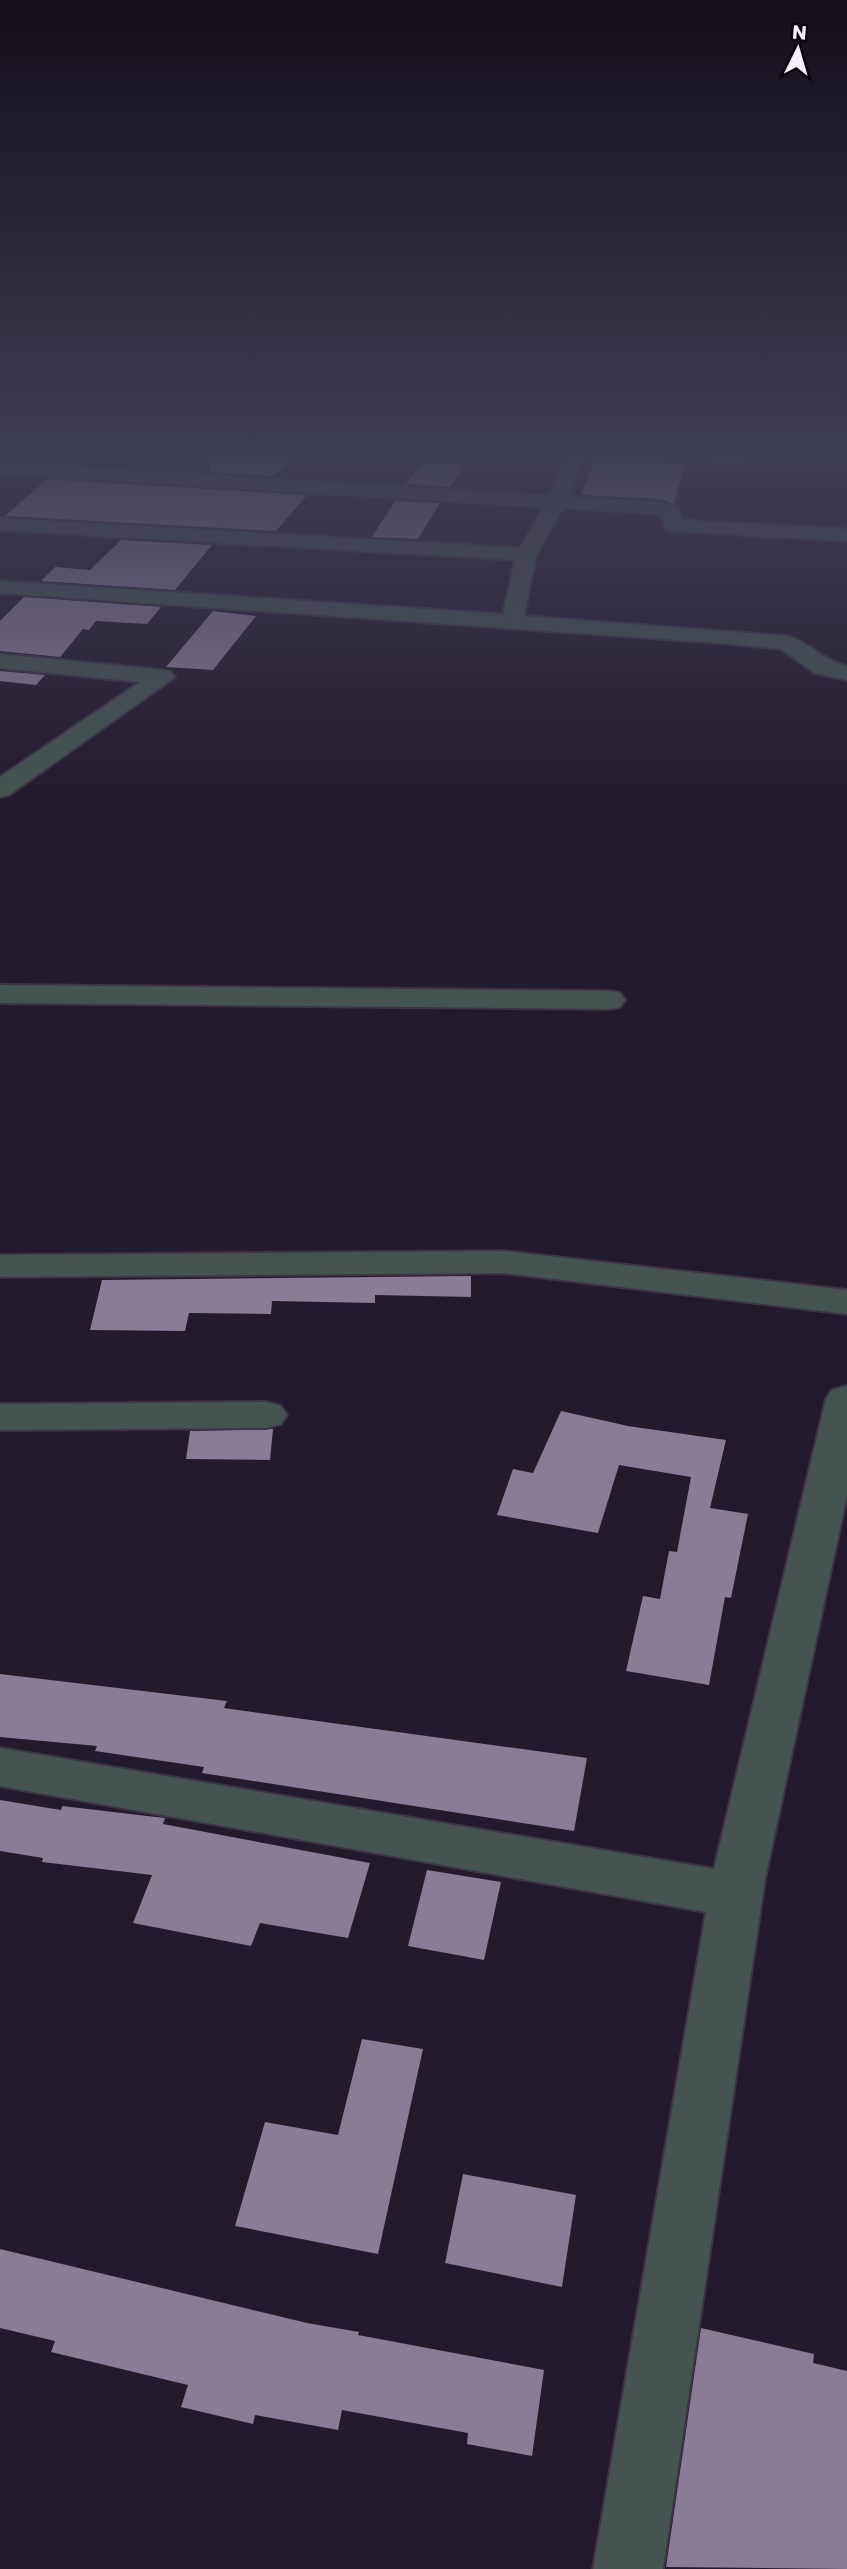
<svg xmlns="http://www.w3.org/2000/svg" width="847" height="2569" font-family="Poppins,sans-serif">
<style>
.building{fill:#8a7b97}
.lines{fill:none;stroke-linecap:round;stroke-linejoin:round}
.minor-casing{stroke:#3d3446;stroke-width:4}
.minor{fill:#455450;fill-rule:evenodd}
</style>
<rect width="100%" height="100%" fill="#241a2d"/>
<path class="building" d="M210,450H305L273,476L209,472Z
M595,460L685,464L674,504L660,499L581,495Z
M424,462L464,465L450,487L405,484Z
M47,479L307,495L276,531L5,516Z
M395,501L440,503L418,539L372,537Z
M121,540L212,545L175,590L41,581L55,567L90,570Z
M24,597L161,607L147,624L96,621L89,630L83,629L60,657L0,651V621Z
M213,611L256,616L213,670L166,667Z
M0,671L45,675L36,685L0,681Z
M471,1276V1297L375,1295V1303L272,1301L271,1314L189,1313L185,1331L90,1330L102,1280Z
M561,1411L628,1426L726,1440L710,1508L748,1514L731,1598L725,1597L709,1685L626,1671L643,1596L660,1599L669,1551L677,1552L691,1477L619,1465L598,1533L497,1515L513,1469L533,1473Z
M273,1429L270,1460L186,1459L190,1431Z
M0,1674L227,1701L224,1708L587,1758L574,1831L202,1773L204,1767L95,1751L97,1746L0,1737Z
M0,1800L61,1810L62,1806L156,1817L165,1818L163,1824L370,1863L348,1938L260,1923L251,1946L133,1923L152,1875L42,1862L43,1858L0,1851Z
M427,1870L501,1882L484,1960L408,1946Z
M362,2039L423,2049L378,2254L235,2226L265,2122L338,2135Z
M463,2174L576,2195L562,2287L445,2263Z
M0,2249L307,2323L359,2332L358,2335L544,2370L532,2456L467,2444L468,2433L342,2410L338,2430L255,2415L253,2424L181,2407L188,2385L51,2352L55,2341L0,2328Z
M701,2328L814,2354L813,2363L847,2371V2569L666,2567Z"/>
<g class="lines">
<g class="minor-casing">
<path id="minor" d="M552,450H661L748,455L751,459L742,464L584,457L568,497L660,502L679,508L682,520L847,529V541L672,531L665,529L662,515L658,514L563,508L536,555L524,616L787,636C809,642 824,661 847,666V680L815,673L781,649L722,643L0,593V581L503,614L515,560L0,530V518L520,548L544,507L0,474V462L550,496L567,456L555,454Z
M0,654L163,670L171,672L175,677L9,795L0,797V777L140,682L0,668Z
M0,985L609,991L620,993L625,1000L620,1007L609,1009L0,1003Z
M504,1251L847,1290V1314L504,1273L0,1277V1255Z
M847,1386V1495L765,1879L663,2569H593L706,1912L0,1786V1748L714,1869L826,1399L832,1390Z
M266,1402L281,1406L287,1415L281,1424L266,1428L0,1430V1404Z"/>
</g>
<use href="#minor" class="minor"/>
</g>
<linearGradient id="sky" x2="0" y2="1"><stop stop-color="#140e19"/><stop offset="0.56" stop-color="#3f3e57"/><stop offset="1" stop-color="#3f3e57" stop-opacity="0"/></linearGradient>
<rect width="847" height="809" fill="url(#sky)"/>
<g transform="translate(798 49) rotate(5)" stroke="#0b070f" stroke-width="5" paint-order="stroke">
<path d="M0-5L12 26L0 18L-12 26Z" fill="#f6f0fd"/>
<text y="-10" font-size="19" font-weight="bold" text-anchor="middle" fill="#f6f0fd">N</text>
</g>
</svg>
